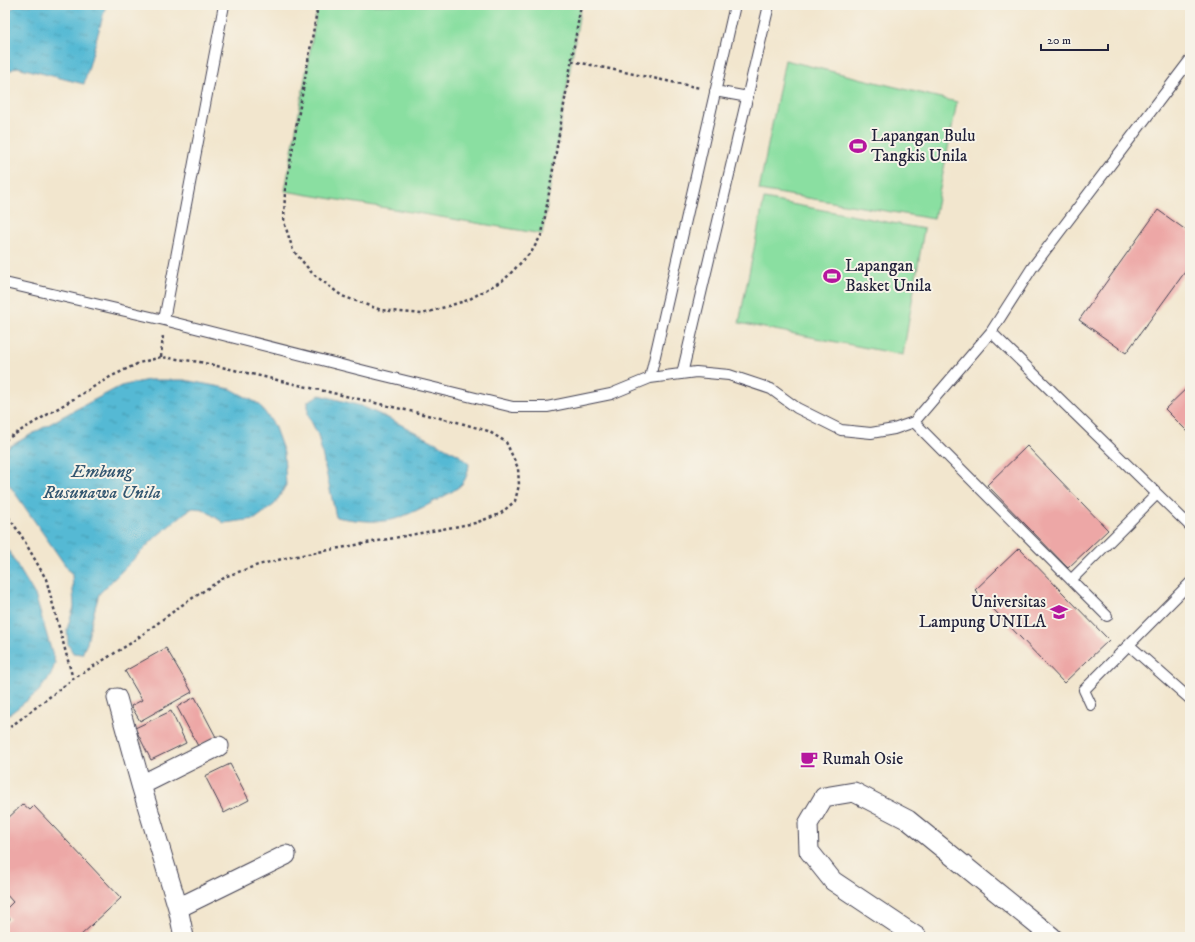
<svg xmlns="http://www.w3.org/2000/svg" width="1195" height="942" font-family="'IM FELL DW Pica',serif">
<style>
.pitch{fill:#8adfa1;stroke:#56806e}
.water{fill:url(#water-ripples);stroke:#3c6e88}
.building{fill:#eda7a6}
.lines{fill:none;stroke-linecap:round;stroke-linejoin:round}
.lane-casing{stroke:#413f51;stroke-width:12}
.street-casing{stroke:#413f51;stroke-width:21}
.path{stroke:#413f51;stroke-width:2.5;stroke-dasharray:3 3;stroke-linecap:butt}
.lane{stroke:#fff;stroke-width:10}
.street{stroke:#fff;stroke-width:19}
.labels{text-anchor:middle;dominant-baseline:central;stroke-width:4;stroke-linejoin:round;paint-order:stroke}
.poi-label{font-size:17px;fill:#22223b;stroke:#f7f3e8;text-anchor:start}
.water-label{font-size:18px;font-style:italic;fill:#345771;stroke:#f7f3e8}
</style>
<defs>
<pattern id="water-ripples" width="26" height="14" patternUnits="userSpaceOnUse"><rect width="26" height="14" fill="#55b9d4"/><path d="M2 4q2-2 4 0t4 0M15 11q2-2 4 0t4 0" fill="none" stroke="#4696ad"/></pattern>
</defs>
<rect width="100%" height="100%" fill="#f7f3e8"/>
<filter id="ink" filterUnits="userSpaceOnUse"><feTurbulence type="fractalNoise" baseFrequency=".025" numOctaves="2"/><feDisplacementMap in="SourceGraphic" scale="8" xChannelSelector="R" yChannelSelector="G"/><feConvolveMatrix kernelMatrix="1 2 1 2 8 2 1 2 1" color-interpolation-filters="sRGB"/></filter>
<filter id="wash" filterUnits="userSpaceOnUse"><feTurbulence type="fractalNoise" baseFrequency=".012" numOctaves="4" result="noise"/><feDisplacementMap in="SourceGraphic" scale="16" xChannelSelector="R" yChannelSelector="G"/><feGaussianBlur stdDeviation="0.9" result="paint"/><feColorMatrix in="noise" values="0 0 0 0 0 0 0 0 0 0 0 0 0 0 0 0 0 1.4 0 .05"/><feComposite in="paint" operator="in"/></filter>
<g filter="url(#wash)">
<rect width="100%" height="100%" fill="#f2e6ce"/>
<path class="pitch" d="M318,5H581L542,234L285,191Z
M785,60L957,102L934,219L759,190Z
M764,199L924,229L903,355L739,323Z"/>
<path class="water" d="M18,5H106L84,84L17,67L5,73V12Z
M148,380H184L231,389L259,404L274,425L284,453L286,485L275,504L255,519L224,523L203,509L193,508L186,512L158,535L99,594L92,619L87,643L82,654L73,653L68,644L67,629L74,607L72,575L8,483L5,462L7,448L71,412L121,386Z
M320,395L361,406L390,419L459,455L469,464C468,472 467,477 462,484C454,493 404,518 391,520C376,523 351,520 336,517L318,435L308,415V401Z
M5,545L35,595L55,663L51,675L38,692L11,713L5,715Z"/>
<g id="blocks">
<path class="building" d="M1158,210L1190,233V265L1126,353L1079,320Z
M1190,385V434L1165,409Z
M1027,446L1108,530L1068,568L987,485Z
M1019,548L1109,640L1064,683L975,590Z
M166,648L192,692L140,721L131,706L142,700L125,671Z
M195,697L216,737L198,746L177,707Z
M171,711L186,743L151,760L135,728Z
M230,764L249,800L224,813L205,776Z
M23,804L30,810L34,806L121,898L79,937H5L6,935L5,934V924L10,919L5,913V910L13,902L5,893V821Z"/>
</g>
</g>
<g filter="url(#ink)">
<use href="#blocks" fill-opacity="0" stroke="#413f51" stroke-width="1"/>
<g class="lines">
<g class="lane-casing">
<path id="lane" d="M715,91L748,97
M5,283L164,320L224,5
M164,320L377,374L513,407H547L611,394L650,378L696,372L729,375L771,389L797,408L841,430L871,433L894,429L914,422L991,332L1032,268L1190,60
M991,332L1190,526
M682,374L769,5
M650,378L735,5
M914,422L1107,616
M1071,580L1156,495
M1129,645L1190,699
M1091,705L1084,690L1190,583"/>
</g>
<g class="street-casing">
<path id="street" d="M117,698L141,785L178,908L184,937
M141,785L219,746
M178,908L286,855
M917,937L833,881L809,851L808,824L824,797L854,792L908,820L1052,937"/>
</g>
<path class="path" d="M318,5L285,191L284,222L293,250L312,273L342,296L381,310L422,314L468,300L505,279L532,251L542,234L581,5
M572,61L700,88
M161,357L163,335
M5,440L110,377L139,363L161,357L200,362L457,422L488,431L506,442L518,468L519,485L515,501L500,514L475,523L286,558L258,565L227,576L205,590L182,605L131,643L73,679L5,731
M5,512L21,535L46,579L73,679"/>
<use href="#lane" class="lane"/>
<use href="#street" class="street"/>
</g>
</g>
<defs>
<g id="stadium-bare" transform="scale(1.38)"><path d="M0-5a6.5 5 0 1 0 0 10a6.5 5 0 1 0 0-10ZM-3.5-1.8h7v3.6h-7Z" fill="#b5179e" stroke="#f7f3e8" stroke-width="2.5" paint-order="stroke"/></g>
<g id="university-bare" transform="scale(1.38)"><path d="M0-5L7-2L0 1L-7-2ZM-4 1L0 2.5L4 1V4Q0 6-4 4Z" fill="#b5179e" stroke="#f7f3e8" stroke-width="2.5" paint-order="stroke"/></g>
<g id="cafe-bare" transform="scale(1.38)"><path d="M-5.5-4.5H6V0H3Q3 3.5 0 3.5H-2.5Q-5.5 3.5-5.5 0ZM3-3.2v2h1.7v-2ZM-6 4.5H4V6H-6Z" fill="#b5179e" stroke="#f7f3e8" stroke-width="2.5" paint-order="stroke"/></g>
</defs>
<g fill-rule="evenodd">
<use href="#stadium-bare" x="858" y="146"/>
<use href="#stadium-bare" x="832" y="276"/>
<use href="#university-bare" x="1059" y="612"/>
<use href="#cafe-bare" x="809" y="759"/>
</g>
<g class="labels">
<g class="poi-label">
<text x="871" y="136">Lapangan Bulu<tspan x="871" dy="20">Tangkis Unila</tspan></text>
<text x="845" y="266">Lapangan<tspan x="845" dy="20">Basket Unila</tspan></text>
<text x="1046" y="602" text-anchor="end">Universitas<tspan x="1046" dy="20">Lampung UNILA</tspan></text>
<text x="822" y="759">Rumah Osie</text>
</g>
<g class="water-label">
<text x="102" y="472">Embung<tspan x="102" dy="21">Rusunawa Unila</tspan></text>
</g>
</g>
<rect width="1195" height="942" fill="none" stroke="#f7f3e8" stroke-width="20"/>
<path d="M1041 44v6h67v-6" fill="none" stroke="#22223b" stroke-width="2"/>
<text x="1047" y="44" font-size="12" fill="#22223b" stroke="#f7f3e8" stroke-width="3" paint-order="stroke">20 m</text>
</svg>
